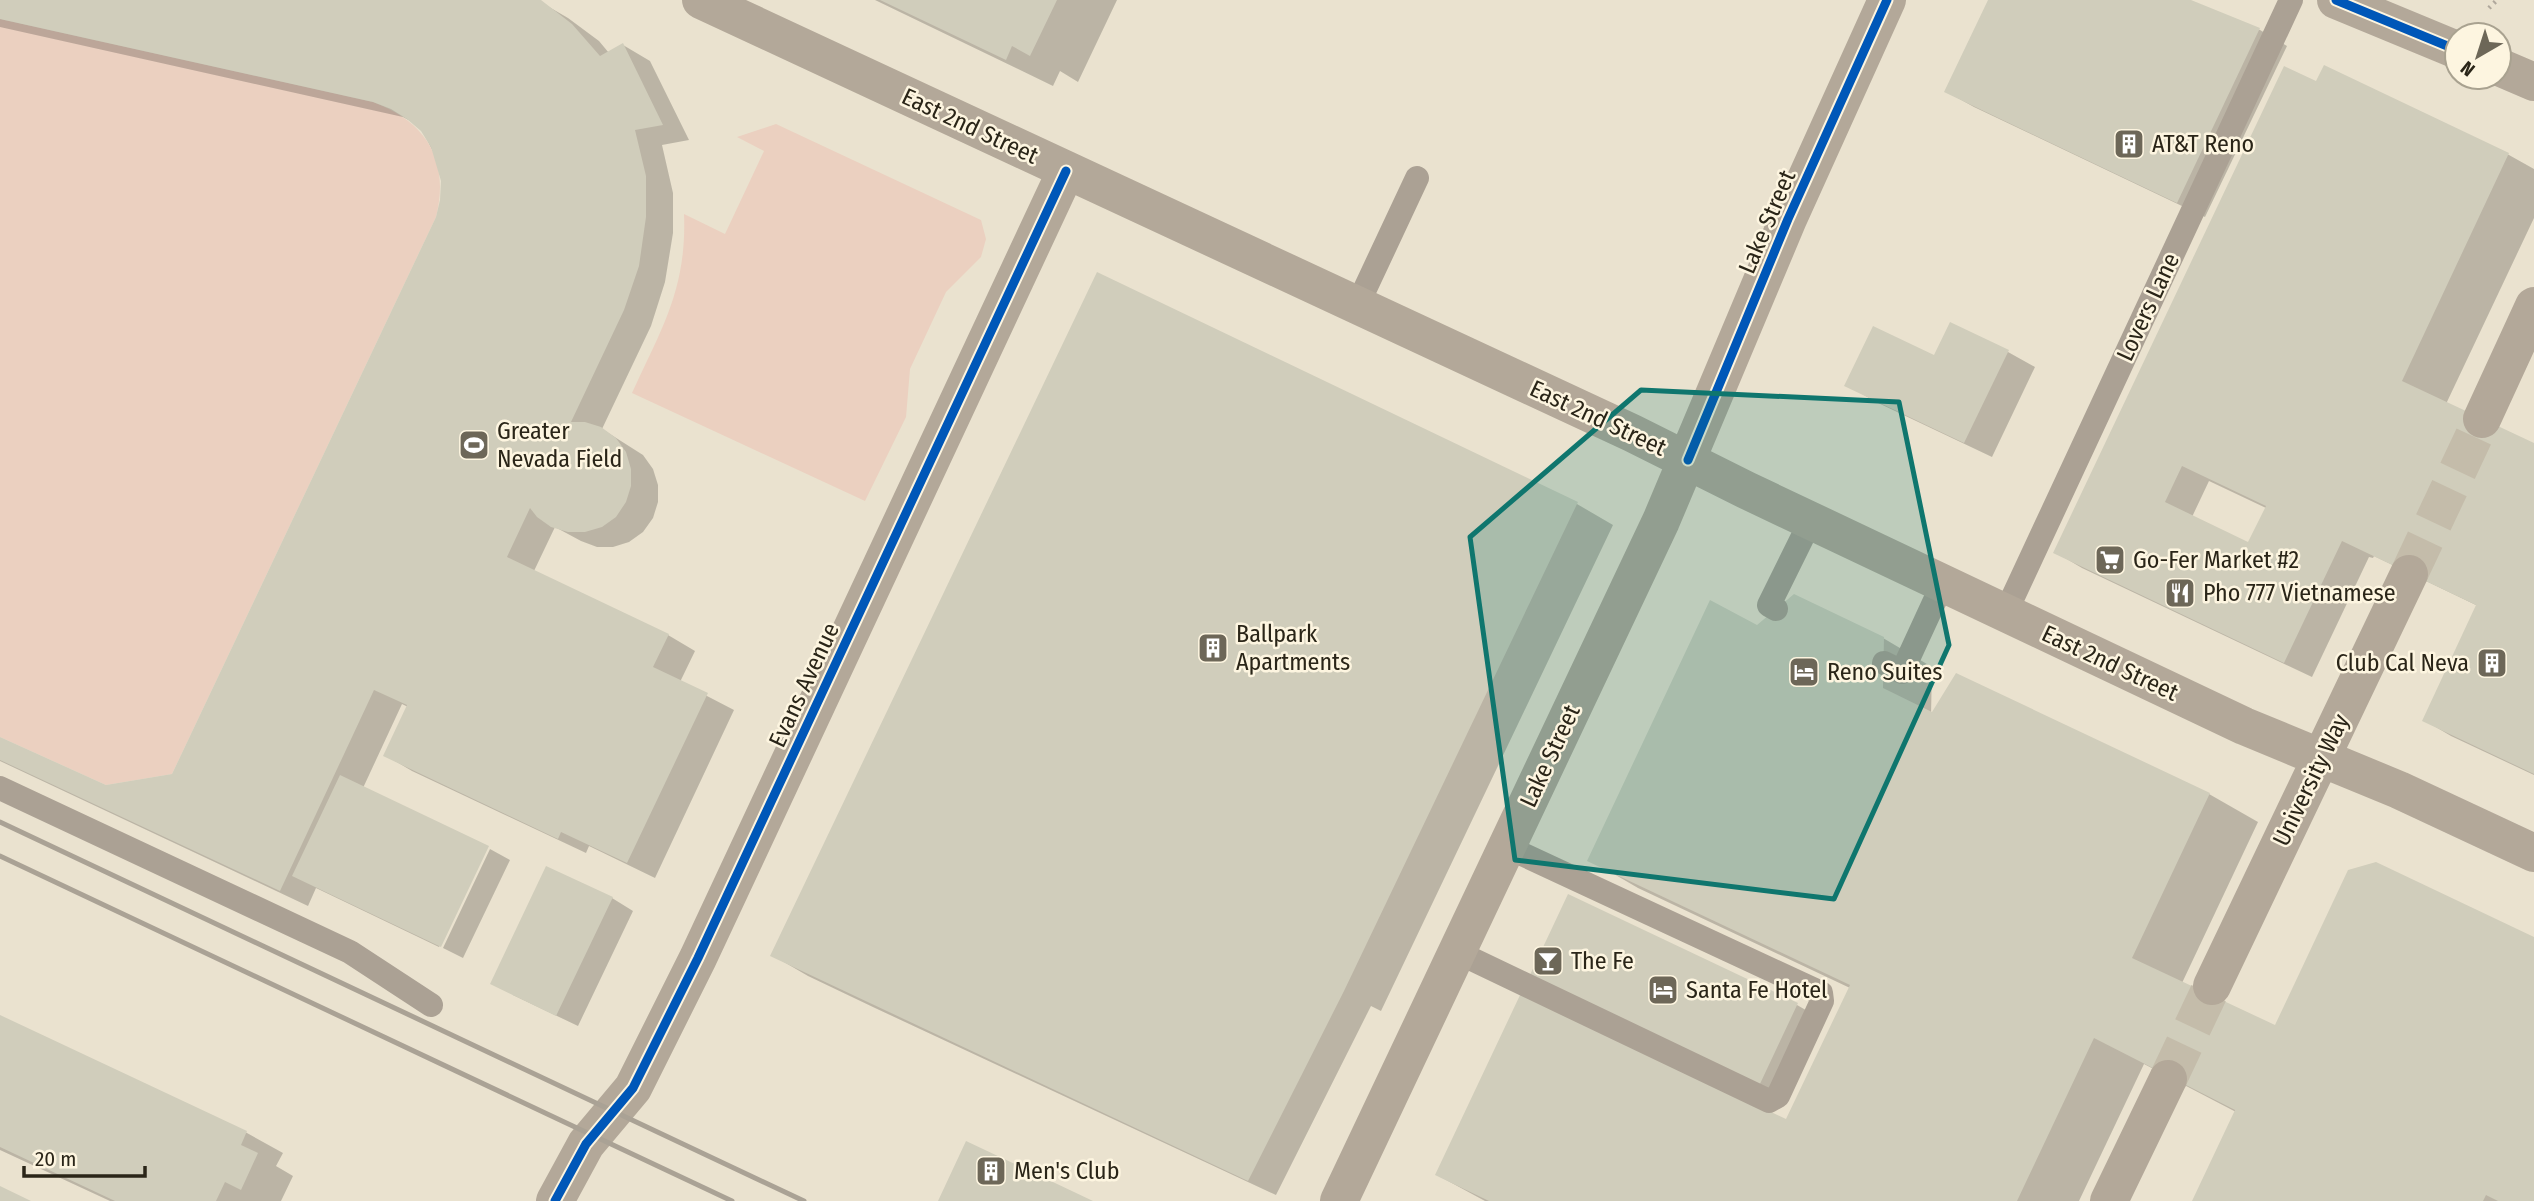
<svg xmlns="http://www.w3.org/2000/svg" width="2534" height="1201" font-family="'Fira Sans Condensed',sans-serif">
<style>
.green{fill:#ebd0c0}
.shadow{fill:#0003;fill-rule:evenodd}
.building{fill:#d0cdbb;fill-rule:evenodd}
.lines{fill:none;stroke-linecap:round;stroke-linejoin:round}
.secondary-tunnel{stroke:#c4bcaa;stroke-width:38;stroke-dasharray:38 19;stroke-linecap:butt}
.path{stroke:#b0a89c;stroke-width:4.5;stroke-dasharray:2 5;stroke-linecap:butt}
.lane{stroke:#aba194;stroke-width:24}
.secondary{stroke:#b3a899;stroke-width:38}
.rail{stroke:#aaa295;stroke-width:5}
.cycleway-casing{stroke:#fdf5e0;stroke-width:13}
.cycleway{stroke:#0057b8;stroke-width:9}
.marked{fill:#0f766e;fill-opacity:0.2;stroke:#0f766e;stroke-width:5;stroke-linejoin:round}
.labels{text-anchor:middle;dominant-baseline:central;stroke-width:5;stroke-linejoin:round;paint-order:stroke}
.street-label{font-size:24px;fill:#2a2518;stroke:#fdf5e0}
.poi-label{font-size:24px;fill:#2a2518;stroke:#fdf5e0;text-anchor:start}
</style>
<rect width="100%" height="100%" fill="#eae2cf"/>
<path class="green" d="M0,19L373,102C427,122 450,161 436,217L172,774L106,785L0,737Z
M776,124L981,220L986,239L981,257L946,292L910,369L906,417L865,501L632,393C662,328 687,288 684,214L725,234L764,151L737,137Z"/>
<path class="shadow" d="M0,0H537L568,18L599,41L609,53L623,45L650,61L689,140L662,145L673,193V233L665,282L651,326L602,429L643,455L653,469L658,485V502L653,518L643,532L629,542L613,547H597L581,541L555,527L534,571L668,635L695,651L680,682L734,710L655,878L589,846L586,853L412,771L385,755L408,707L402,704L363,788L487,847L439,947L316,888L308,906L0,761V739L106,787L173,776L437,217L442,200L443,181L439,163L422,130L414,123L403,117L0,27Z
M875,0H1117L1078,82L1060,71L1053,86Z
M1990,0H2186L2260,30L2287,46L2205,217L1974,107L1947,92Z
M2325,67L2509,155L2534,169V218L2446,404L2534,445V775L2451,736L2424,720L2478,606L2374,556L2373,558L2369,557L2312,677L2082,568L2055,552ZM2209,481L2266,508L2249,544L2192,517Z
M1098,274L1577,504L1613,525L1381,1011L1371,1006L1276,1195L875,1008L808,976L772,955Z
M2008,352L2035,367L1992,457L1874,401L1847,385L1935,358Z
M1758,627L1883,638L1932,667L1931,716L2209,794L2258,822L2182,983L2276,1027L2534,939V1201H2194L2236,1112L2144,1064L2079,1201H1485L1437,1175L1795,1126L1850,988L1638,888L1590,860Z
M490,849L510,860L463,958L443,948Z
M612,898L633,911L578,1026L513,995Z
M1546,984L1797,1005L1811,1013L1774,1093Z
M0,1017L247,1133L283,1153L276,1166L293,1176L281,1201H110L0,1150Z"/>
<path class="building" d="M0,0H541L572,24L600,56L623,43L663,125L635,130L646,176V217L639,266L624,310L571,422H585L601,427L616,438L626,452L631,469V486L626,502L616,517L602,527L585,532H568L551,527L537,517L530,508L507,557L669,634L653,667L708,693L627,863L561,832L558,839L383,756L407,705L374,690L280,891L0,760V737L106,785L172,774L436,217L440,200L441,181L431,147L421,131L407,119L391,109L373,102L0,19Z
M880,0H1057L1030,56L1012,46L1006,60Z
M1988,0H2191L2260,28L2177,203L1944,92Z
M2324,65L2509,153L2402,381L2534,443V774L2422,721L2476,605L2342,541L2284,663L2053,553L2284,66L2316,81ZM2182,466L2266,506L2248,542L2165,502Z
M1097,272L1578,502L1344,991L1248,1181L770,956Z
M1950,322L2009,350L1964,443L1844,386L1873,326L1934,355Z
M1794,594L1884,637L1883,688L1932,712L1956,673L2210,793L2132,958L2275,1025L2348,870L2376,862L2534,937V1201H2498L2486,1195L2483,1201H2192L2235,1110L2094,1038L2017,1201H1489L1435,1175L1521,993L1786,1119L1850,985L1587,861L1710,600L1757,625Z
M340,775L489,846L441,947L292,876Z
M546,866L613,897L556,1016L490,984Z
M1568,894L1798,1003L1759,1086L1529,977Z
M0,1015L247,1131L241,1145L258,1153L241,1190L225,1182L216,1201H115L0,1147Z
M966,1141L1093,1201H938Z
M0,1186L31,1201H0Z"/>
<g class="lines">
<path class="secondary-tunnel" d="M2409,574L2482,419
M2168,1079L2212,986"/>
<path class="path" d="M2489,8L2497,0"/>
<path class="lane" d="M1357,306L1417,178
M1776,609L1769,605L1811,520
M2005,614L2291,0
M1884,663L1902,672L1943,583
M0,788L350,952L431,1005
M1457,952L1769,1101L1778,1096L1822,1001L1821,993L1507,847"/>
<path class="secondary" d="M701,0L1632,433L1746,490L2244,726L2399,790L2534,853
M2336,0L2457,50
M2499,67L2534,82
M2482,419L2534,306
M2212,986L2409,574
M555,1201L586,1144L633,1088L698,958L1066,171
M1339,1201L1661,521L1788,219L1887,0
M2109,1201L2168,1079"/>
<path class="rail" d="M0,822L804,1201
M0,856L732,1201"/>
<g class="cycleway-casing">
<path id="cycleway" d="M2336,0L2457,50
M1688,460L1788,219L1887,0
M555,1201L586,1144L633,1088L698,958L1066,171"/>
</g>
<use href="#cycleway" class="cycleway"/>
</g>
<path class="marked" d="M1641,390L1899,402L1949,645L1834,899L1515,860L1470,537Z"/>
<defs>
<g id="building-square" transform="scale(1.575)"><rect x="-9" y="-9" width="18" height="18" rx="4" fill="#6d6758" stroke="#fdf5e0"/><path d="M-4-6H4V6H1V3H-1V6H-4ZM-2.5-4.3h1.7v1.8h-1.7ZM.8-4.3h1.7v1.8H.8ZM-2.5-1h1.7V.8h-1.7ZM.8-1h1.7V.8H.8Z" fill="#fff"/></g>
<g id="stadium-square" transform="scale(1.575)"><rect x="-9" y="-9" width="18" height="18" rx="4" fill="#6d6758" stroke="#fdf5e0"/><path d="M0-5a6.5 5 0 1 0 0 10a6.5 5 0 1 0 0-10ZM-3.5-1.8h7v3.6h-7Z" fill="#fff"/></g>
<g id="supermarket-square" transform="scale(1.575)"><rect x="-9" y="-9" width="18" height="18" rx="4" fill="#6d6758" stroke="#fdf5e0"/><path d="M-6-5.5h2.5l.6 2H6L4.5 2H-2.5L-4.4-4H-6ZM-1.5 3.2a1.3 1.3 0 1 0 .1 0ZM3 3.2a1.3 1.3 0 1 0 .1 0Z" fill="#fff"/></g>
<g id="restaurant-square" transform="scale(1.575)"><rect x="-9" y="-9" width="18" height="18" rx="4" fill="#6d6758" stroke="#fdf5e0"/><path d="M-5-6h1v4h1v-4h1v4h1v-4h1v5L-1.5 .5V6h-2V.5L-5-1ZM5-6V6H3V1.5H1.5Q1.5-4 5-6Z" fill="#fff"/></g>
<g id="hotel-square" transform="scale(1.575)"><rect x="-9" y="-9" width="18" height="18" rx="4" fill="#6d6758" stroke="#fdf5e0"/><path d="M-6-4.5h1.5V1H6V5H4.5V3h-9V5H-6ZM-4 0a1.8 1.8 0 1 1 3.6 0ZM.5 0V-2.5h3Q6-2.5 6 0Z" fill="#fff"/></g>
<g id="bar-square" transform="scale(1.575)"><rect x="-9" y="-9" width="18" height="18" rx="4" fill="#6d6758" stroke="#fdf5e0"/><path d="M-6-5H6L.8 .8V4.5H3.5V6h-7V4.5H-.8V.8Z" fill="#fff"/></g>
</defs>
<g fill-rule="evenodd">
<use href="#building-square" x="2129" y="144"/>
<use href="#stadium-square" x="474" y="445"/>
<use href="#supermarket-square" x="2110" y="560"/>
<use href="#restaurant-square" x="2180" y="593"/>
<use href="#building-square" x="1213" y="648"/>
<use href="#building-square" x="2492" y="663"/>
<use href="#hotel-square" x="1804" y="672"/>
<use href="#bar-square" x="1548" y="961"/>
<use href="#hotel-square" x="1663" y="990"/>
<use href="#building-square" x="991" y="1171"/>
</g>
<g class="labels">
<g class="street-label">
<text transform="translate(970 126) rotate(25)">East 2nd Street</text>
<text transform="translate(1767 222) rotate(-67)">Lake Street</text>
<text transform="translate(2148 307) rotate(-65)">Lovers Lane</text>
<text transform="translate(1598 418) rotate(25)">East 2nd Street</text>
<text transform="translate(2110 663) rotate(25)">East 2nd Street</text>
<text transform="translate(804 685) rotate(-65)">Evans Avenue</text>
<text transform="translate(1550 756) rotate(-65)">Lake Street</text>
<text transform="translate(2311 780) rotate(-64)">University Way</text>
</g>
<g class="poi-label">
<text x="2152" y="144">AT&amp;T Reno</text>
<text x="497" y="431">Greater<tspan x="497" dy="28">Nevada Field</tspan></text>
<text x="2133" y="560">Go-Fer Market #2</text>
<text x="2203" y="593">Pho 777 Vietnamese</text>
<text x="1236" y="634">Ballpark<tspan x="1236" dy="28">Apartments</tspan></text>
<text x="2469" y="663" text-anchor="end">Club Cal Neva</text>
<text x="1827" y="672">Reno Suites</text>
<text x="1571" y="961">The Fe</text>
<text x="1686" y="990">Santa Fe Hotel</text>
<text x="1014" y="1171">Men's Club</text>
</g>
</g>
<g transform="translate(2478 56) rotate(219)"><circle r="33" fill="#fdf5e0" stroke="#a9a290" stroke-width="2"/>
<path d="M0-5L12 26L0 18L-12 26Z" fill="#6d6758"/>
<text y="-10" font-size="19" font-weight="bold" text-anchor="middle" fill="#2a2518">N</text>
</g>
<path d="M24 1166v10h121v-10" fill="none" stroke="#2a2518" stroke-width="3.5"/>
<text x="35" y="1166" font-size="21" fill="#2a2518" stroke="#fdf5e0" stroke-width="5" paint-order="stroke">20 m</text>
</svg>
